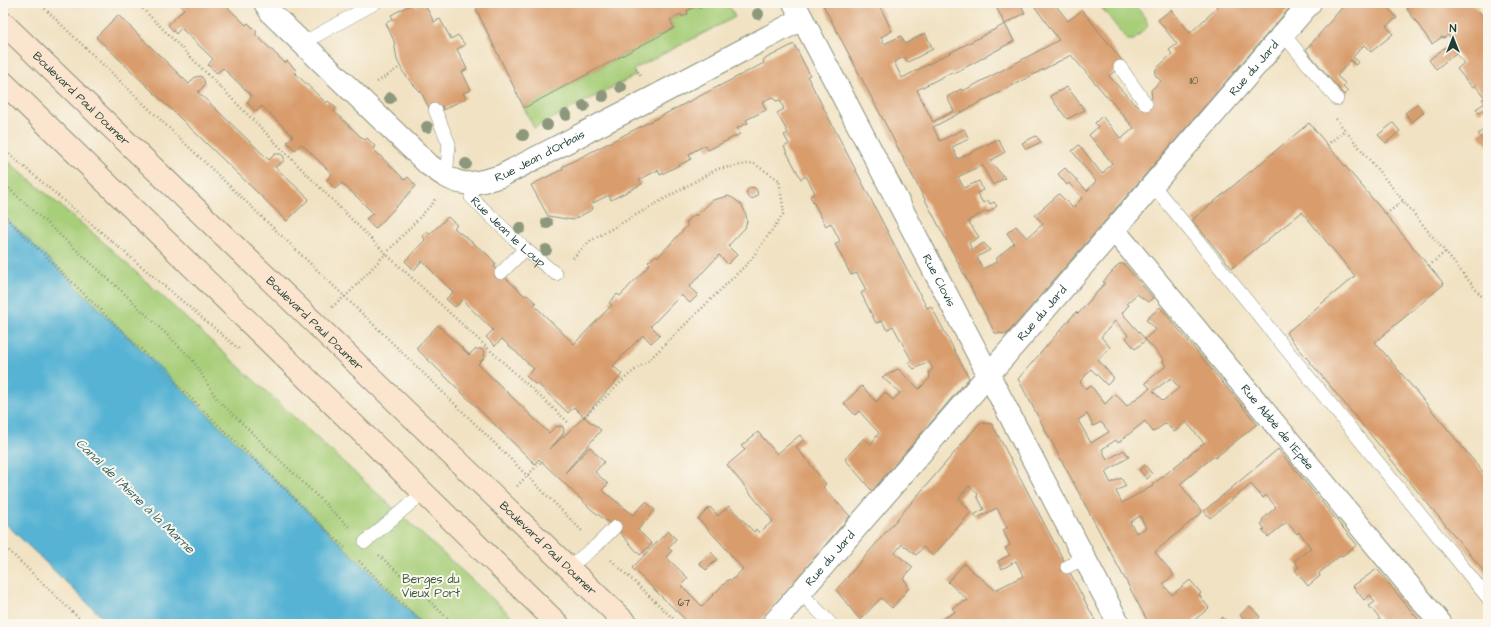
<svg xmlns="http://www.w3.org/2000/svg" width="1491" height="627" font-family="'Architects Daughter',sans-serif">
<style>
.green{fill:#a7ce79;stroke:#638656}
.water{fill:#56b3d4;stroke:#3a7884}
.building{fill:#d99d6d;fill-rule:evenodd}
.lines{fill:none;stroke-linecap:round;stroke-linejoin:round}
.lane-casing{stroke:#88907c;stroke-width:14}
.street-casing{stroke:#88907c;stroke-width:24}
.secondary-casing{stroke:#88907c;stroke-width:24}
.path{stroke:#88907c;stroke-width:2.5;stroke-dasharray:1 3;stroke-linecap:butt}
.lane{stroke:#fff;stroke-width:13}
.street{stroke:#fff;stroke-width:22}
.secondary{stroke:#fce5cf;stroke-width:22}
.tree{fill:#8c977c}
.labels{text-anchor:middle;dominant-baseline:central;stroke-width:4;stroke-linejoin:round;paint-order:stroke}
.number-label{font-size:10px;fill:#4e5542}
.street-label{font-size:12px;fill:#1f3d34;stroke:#fbf7ec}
.park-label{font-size:12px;fill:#3a5a42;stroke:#fbf7ec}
.water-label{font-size:13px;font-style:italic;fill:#306064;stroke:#fbf7ec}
</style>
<rect width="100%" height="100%" fill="#fbf7ec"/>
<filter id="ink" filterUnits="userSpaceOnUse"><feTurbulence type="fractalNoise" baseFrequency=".025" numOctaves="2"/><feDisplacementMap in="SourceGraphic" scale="8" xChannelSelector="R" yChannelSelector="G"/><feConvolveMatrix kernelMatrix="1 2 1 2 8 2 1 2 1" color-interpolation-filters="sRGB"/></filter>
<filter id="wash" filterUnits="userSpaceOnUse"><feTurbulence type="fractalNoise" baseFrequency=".012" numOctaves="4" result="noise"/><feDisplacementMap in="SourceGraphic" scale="16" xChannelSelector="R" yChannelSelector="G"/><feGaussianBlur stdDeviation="0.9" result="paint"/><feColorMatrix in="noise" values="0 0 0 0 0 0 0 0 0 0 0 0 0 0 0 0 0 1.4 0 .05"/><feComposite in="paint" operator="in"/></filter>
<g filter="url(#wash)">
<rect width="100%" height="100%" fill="#f1e2c3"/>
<path class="green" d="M705,3H728L735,17L636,68L633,70L636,75L534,128L524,108L674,28L670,20L681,14L682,16L688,14L687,11L698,5L699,7L705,4Z
M1098,3H1133L1146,19L1148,26L1134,40H1127Z
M3,157L103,242L520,624H423L3,215Z"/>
<path class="water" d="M3,215L423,624H109L3,521Z"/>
<g id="blocks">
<path class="building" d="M179,3H223L246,25L248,23L257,32L255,34L285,63L287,61L296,70L294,72L326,103L328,101L336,108L334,111L360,136L365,140L367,138L375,146L373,149L405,180L408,177L416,186L375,229L366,219L373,213L358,198L342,183L335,189L327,180L332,174L306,148L301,144L295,150L287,142L293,136L262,106L256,112L247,102L252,96L223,68L217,73L208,65L213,59L181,28L176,34L168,25L184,9Z
M414,3L416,7L424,3L434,22L440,19L451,39L458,35L465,45L457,49L467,69L462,72L471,90L463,93L466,98L443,110L442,106L431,112L421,92L410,81L403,72L397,60L394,41L386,23L393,19L391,15Z
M488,3H705V4L699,8L698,5L687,11L688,14L682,17L681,14L670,20L674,28L524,108L476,9Z
M822,3H878L892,31L881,37L884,44L901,36L905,44L925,33L933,49L908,62L904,57L894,62L902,78L1005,24L1014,41L953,74L952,72L917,90L933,122L954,111L947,97L961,89L963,91L1059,40L1032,3H1054L1068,21L1082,10L1124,63L1109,76L1134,104L1142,107L1152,98L1151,90L1161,81L1155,75L1156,69L1172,54L1169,50L1177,44L1158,20L1171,10L1190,33L1218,7L1215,3H1294L1007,334L995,333ZM1071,55L1134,128L1121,139L1102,116L1095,123L1098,127L1089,135L1112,163L1102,174L1079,145L1072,151L1096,181L1087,191L1065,168L1058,174L1067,185L1069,183L1082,198L1073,208L1059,194L1035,215L1043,224L1027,238L1016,226L1007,233L1014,243L996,259L998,261L983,269L977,257L990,250L984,243L972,250L969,243L979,237L968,221L986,211L989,212L997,206L994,202L990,204L988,200L983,203L977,193L983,190L979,181L964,188L958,177L982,165L993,185L1005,178L990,161L1005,152L998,139L958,159L952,147L969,139L964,129L940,141L933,127Z
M994,3H1020L1025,13L1005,24Z
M1346,3H1384L1397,18L1386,26L1393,34L1371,52L1364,45L1353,57L1359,62L1355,65L1351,60L1337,76L1346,84L1343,87L1348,92L1344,95L1306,50Z
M1409,3H1416L1417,5L1419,3H1473L1488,24V107L1479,113L1476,109L1485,103L1482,99L1485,98L1475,85L1472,87L1457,69L1464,63L1456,53L1436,69L1429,60L1453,41L1448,35L1444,38L1442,37L1432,44L1407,9L1411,6Z
M118,15L189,84L195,77L201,76L204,80L205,85L198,92L269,160L275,154H281L284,157V161L275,167L309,199L287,221L96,37Z
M794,44L810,75L807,76L927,308L931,306L969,378L872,491L845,459L864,438L871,444L879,433L859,411L855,415L844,403L862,386L876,402L885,392L893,400L900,393L882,377L898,369L919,389L930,378L929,372L933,369L929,362L914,369L908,363L912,361L893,326L887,330L882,321L876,323L861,293L866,290L857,273L851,275L835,244L840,241L831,223L826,226L810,196L815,193L806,176L801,179L784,147L789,144L784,135L788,133L777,113L784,109L780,100L776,101L772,97L762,102L766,110L746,120L748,123L737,128L740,134L708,150L705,145L689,154L691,159L660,175L658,170L639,180L642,184L611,200L609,195L591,204L593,209L573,220L548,216L531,185L563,169L562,167L764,63L763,60Z
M1067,87L1085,110L1067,119L1050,96Z
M1417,104L1424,112L1412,122L1405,113Z
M1309,123L1444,284L1375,342L1488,478V576L1286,333L1355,276L1302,212L1232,268L1192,220Z
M1393,123L1400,131L1386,143L1378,135Z
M1488,126V146L1478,134Z
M1036,136L1041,142L1026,149L1022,143Z
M746.5 193a5.5 5.5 0 1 1 11 0a5.5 5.5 0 1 1-11 0Z
M728,196L733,198L742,205L746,215L747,221L745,228L728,246L737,255L728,264L719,255L689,287L698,295L690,303L681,295L651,326L660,335L651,343L643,335L626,352L613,366L622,374L584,417L574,407L568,413L537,383L535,384L526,376L534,369L502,339L495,346L486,337L493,330L462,300L455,307L446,299L453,292L422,261L414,270L405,261L425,240L423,236L425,233L427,232L430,234L448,217L457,225L454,228L488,255L496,264L494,267L525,296L527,295L536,303L534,305L574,344L612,305L609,303L617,294L620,296L650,264L648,262L656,255L658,257L688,225L686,223L695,214L696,216L713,200Z
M1119,264H1124L1153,298L1148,302L1137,294L1127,303L1129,305L1122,313L1146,340L1135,349L1126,338L1128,335L1115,321L1101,337L1110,347L1098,360L1114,378L1107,385L1091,369L1080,382L1086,389L1091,386L1105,404L1115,394L1127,406L1150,388L1145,383L1166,366L1163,362L1164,360L1145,339L1156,329L1146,320L1160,307L1257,424L1215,458L1214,456L1180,484L1202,512L1155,552L1174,575L1163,584L1172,595L1190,580L1201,593L1199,595L1209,608L1192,622L1194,624H1149L1018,379L1076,312L1078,314L1105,283L1103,282ZM1171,378L1179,388L1163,401L1153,391ZM1087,414L1093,426L1101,422L1109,432L1091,443L1078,420ZM1145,421L1153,432L1166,423L1174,432L1186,422L1204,443L1152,485L1153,486L1122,503L1116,491L1126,486L1121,478L1111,483L1105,472L1129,457L1124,450L1107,460L1102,449L1116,440L1118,443ZM1140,516L1146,528L1136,533L1130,522Z
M438,325L469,355L475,349H481L485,352L484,358L478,364L549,433L555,427L562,426L564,429L563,434L550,449L584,417L601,430L565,473L590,447L604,462L595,472L608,484L602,490L633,515L646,502L655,510L638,530L652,544L640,555L615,527L592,510L539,459L535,464L416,348Z
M980,423L992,424L1097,624H938L936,622L955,612L952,608L968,600L948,582L964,564L995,590L1023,576L1016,561L1002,569L998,561L1010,555L1005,548L1010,545L1003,530L1007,528L997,508L977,518L974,515L984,509L977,496L978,494L969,486L959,498L971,512L933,556L923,547L916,555L902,544L895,553L913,567L903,579L907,583L908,589L892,608L881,598L860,620L836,590Z
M758,432L777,454L800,435L804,440L796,447L826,484L823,487L850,516L758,624H690L632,568L668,531L676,539L668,548L672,551L666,557L688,578L681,585L702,606L729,579L731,581L743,569L720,542L698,519L710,507L718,516L729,506L754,532L756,529L759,533L773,521L727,465L745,450L741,446Z
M1278,449L1357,545L1342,556L1341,555L1319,573L1320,576L1308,586L1295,570L1299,567L1294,561L1311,548L1299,532L1297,534L1287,522L1268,537L1262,530L1265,529L1261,524L1263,522L1262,520L1276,507L1266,495L1263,498L1251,484L1210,518L1204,511Z
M1145,465L1152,474L1147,479L1139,470Z
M711,552L717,559L706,570L699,563Z
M1377,569L1403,601L1422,624H1373L1380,619L1369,606L1375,602L1370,595L1364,600L1353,586Z
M1250,606L1260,617L1252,624H1245V622L1240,615Z
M1223,617L1228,624H1215Z"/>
</g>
</g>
<g filter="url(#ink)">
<use href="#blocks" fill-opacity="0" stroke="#88907c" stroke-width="1"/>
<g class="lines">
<g class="lane-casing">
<g id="lane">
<path d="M1283,34L1337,99"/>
<path d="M303,43L375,3"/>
<path d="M1120,67L1146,104"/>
<path d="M435,110L449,144L446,177"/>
<path id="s1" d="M473,183L471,197L525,249L556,274"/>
<path d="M1153,185L1488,598"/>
<path d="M501,273L525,249"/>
<path d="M365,542L424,492"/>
<path d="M569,567L596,546L615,527"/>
<path d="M1067,567L1084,558"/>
<path d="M801,593L831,624"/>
</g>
</g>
<g class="street-casing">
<g id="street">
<path id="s2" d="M265,3L272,14L429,165C459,187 466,187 501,176L652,98L802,19"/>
<path id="s3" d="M794,3L1119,624"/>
<path id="s4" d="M1114,230L1441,624"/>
<path id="s5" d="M773,624L1310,3"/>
</g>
</g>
<g class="secondary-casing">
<g id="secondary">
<path id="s6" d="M3,23L627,624"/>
<path d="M3,82L558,624"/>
</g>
</g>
<path class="path" d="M39,3C221,179 406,352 583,532
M137,3L386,254L570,424
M636,68L641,77
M377,82L400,67
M1336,119L1488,304
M1327,145L1345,130
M3,149L240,350
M3,183L127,296L192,359L217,399L351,529
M1386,214L1403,201
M3,215L345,548
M573,258L590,241L717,169L753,163L779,180L784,213L750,261L649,360L631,373L584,417
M1429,266L1445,252
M332,307L349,293L433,203L436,197
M517,486L541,462
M3,545L85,624
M379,555L454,624
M611,560L679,624
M359,561L423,624"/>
<use href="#lane" class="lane"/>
<use href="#street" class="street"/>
<use href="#secondary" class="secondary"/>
</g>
<g class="tree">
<circle cx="758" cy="14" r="6"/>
<circle cx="621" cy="87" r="6"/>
<circle cx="603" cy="96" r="6"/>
<circle cx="390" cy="98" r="6"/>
<circle cx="584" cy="106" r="6"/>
<circle cx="566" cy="115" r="6"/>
<circle cx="547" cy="125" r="6"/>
<circle cx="427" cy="127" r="6"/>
<circle cx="523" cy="135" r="6"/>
<circle cx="466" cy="164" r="6"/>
<circle cx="547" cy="223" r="6"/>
<circle cx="520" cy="228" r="6"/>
<circle cx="546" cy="250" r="6"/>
</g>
</g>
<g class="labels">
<g class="number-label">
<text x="1194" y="81">110</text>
<text x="684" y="603">67</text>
</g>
<g class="street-label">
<text stroke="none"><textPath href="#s5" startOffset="735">Rue du Jard</textPath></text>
<text stroke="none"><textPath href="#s6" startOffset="109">Boulevard Paul Doumer</textPath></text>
<text stroke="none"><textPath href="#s2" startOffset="352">Rue Jean d'Orbais</textPath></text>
<text stroke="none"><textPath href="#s1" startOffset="65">Rue Jean le Loup</textPath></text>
<text stroke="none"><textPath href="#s3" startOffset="313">Rue Clovis</textPath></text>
<text stroke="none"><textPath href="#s5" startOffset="411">Rue du Jard</textPath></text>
<text stroke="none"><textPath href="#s6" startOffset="433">Boulevard Paul Doumer</textPath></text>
<text stroke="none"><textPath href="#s4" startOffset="256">Rue Abbé de l'Epée</textPath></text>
<text stroke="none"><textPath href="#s6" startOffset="757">Boulevard Paul Doumer</textPath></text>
<text stroke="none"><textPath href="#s5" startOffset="87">Rue du Jard</textPath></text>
</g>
<g class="park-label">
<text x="431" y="579">Berges du<tspan x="431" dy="14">Vieux Port</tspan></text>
</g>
<g class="water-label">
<text transform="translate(135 496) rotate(44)">Canal de l'Aisne à la Marne</text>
</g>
</g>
<rect width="1491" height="627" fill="none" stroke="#fbf7ec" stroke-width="16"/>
<g transform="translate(1453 38)" stroke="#fbf7ec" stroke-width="3" paint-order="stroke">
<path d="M0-3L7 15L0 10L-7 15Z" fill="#1f3d34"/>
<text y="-6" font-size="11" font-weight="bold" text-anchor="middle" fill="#1f3d34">N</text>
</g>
</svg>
